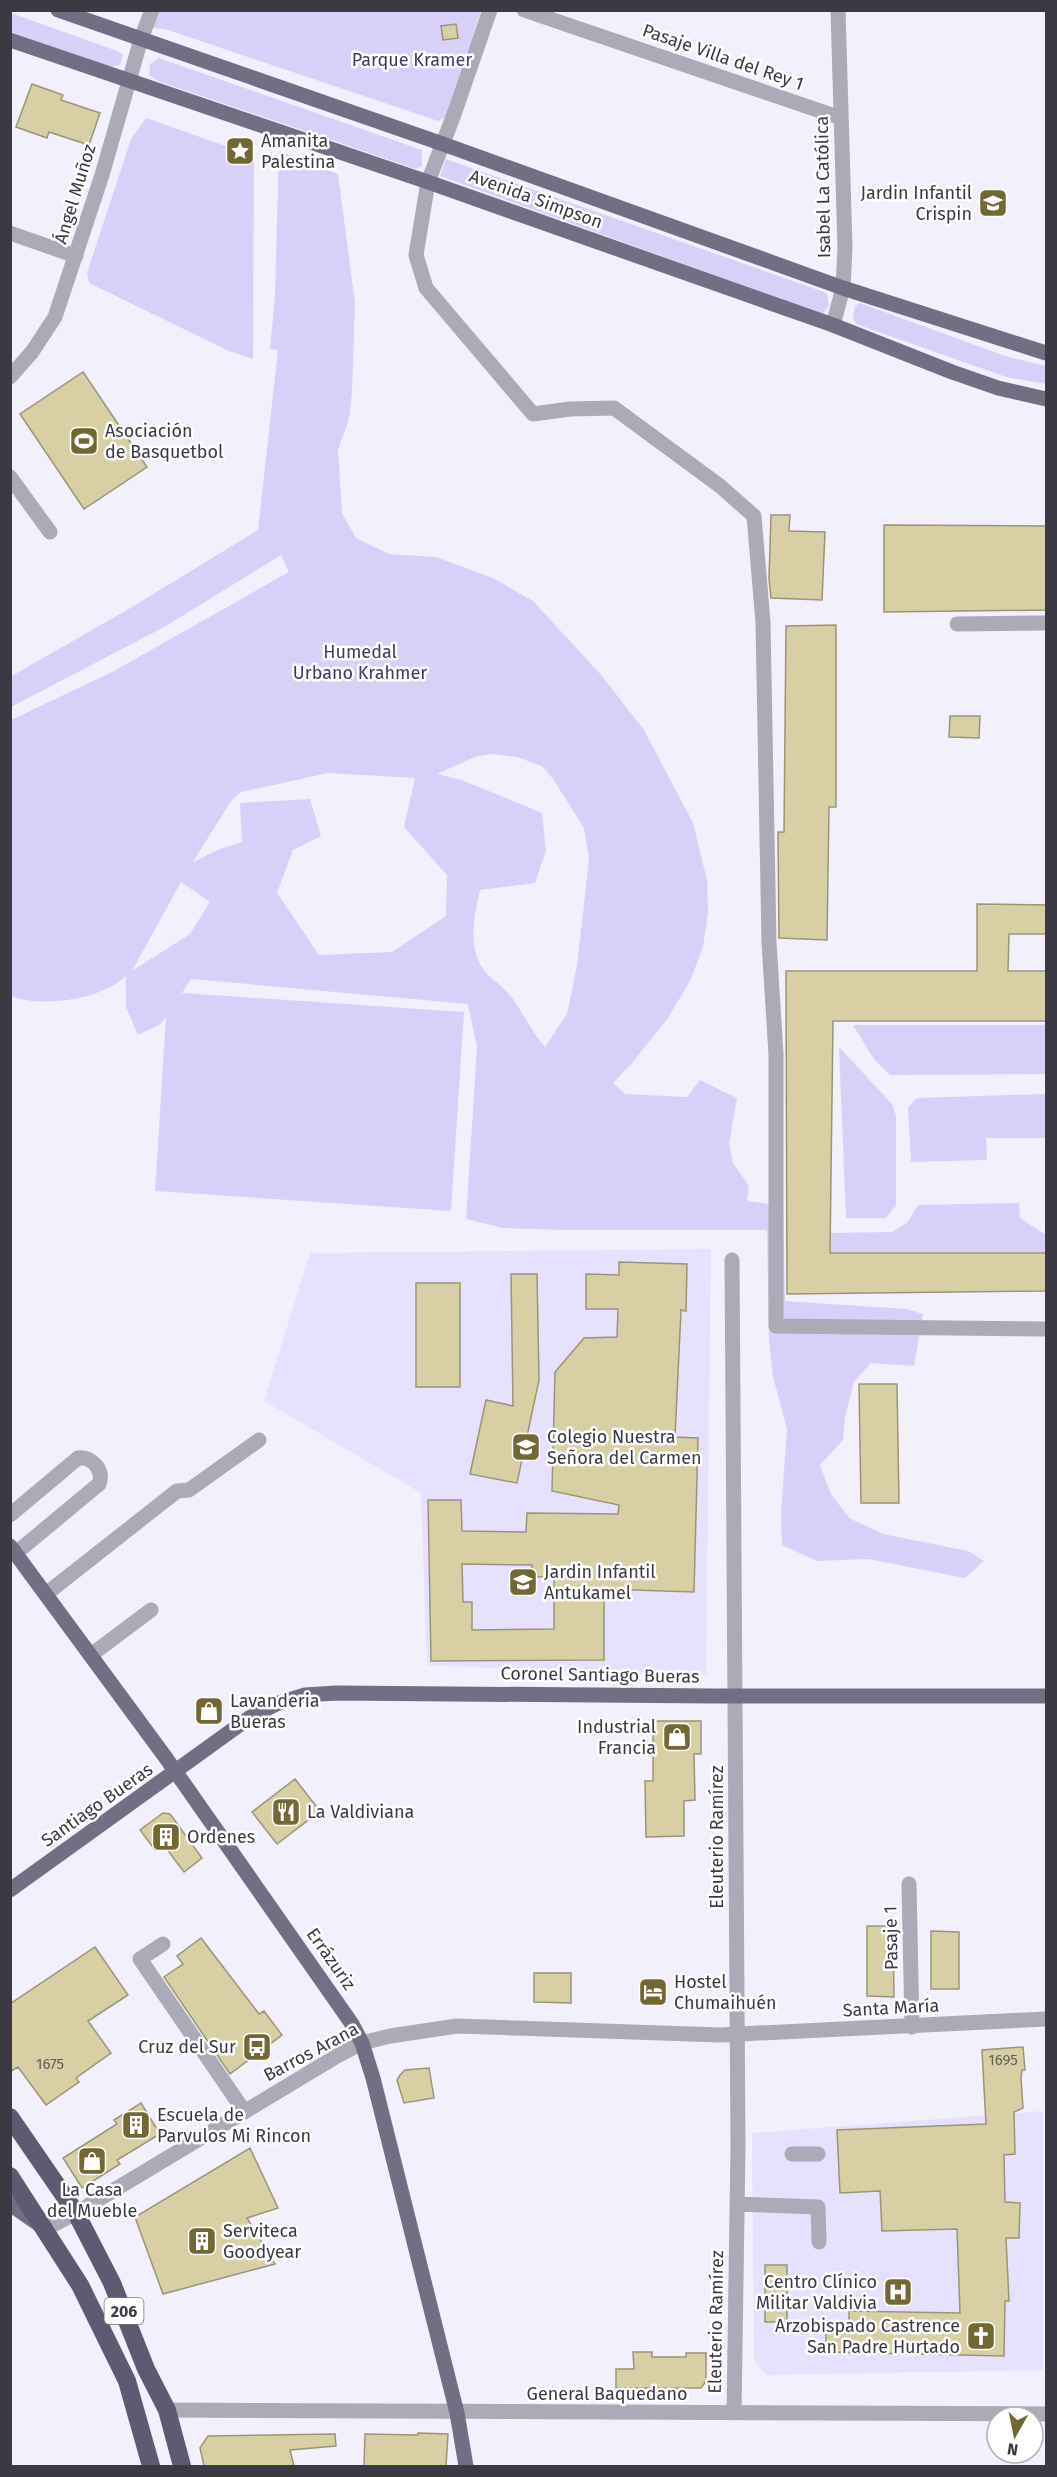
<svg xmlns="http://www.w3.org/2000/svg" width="1057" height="2477" font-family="'Fira Sans',sans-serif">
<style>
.built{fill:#e6e1fe}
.green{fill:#d8d0f9;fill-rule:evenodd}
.building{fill:#d9cfa5;stroke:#9b9479;stroke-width:1.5;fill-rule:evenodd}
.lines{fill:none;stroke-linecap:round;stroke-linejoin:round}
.minor{stroke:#acaab6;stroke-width:15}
.major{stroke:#726f85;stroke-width:15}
.highway{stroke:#5e5a72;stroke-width:18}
.labels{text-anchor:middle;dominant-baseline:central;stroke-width:5;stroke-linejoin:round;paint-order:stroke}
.number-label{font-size:15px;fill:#625e5c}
.shield{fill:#fff;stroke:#76747c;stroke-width:1.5}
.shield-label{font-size:16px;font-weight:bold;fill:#3b3944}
.street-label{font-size:18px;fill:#3b3944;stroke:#fff}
.park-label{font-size:18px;fill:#44376b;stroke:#fff}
.poi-label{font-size:18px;fill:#3b3944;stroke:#fff;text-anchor:start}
</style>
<rect width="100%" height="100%" fill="#f1f0fc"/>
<path class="built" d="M711,1249L706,1674H622L427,1665L421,1493L264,1401L310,1253Z
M1043,2111V2370L766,2375L754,2360L752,2133Z"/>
<path class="green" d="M160,11H481L445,117L438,121L165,29L152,28Z
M11,13L117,51L123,55L120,65L111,67L11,32Z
M159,58L422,150V166L416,169L158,81L149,75L150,64Z
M146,118L254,156L253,359L229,351L89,283L87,273L131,139Z
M279,151L338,174L355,303L352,392L349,419L338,450L342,513L356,538L389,554L436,557L493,578L533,601L602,676L644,730L693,823L707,880L708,913L703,947L690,981L668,1018L632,1063L613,1083L625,1094L687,1097L700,1080L737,1098L729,1144L733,1163L749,1186L747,1201L783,1206L785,1301L906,1309L923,1314L914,1366L871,1363L854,1382L845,1417L843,1440L820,1465L831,1494L849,1518L883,1534L968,1551L984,1561L965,1578L868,1559L817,1561L782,1545L781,1514L787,1429L773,1377L769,1339L767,1230H564L503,1228L466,1219L477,1047L468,1004L191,979L182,993L464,1012L451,1211L155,1191L166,1017L161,1024L138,1035L126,1007V976C101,1000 42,1008 11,996V720L112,672L289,572L281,555L166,626L11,707L10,677L132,607L258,530L278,350L270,349L275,295ZM492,754L517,757L542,766L553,779L584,828L589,859L577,966L567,1014L545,1047C530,1030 522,1009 508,993C502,986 494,981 487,974C466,951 474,917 480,890L535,883L546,851L542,813L462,780L437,774L477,756ZM328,773L415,778L404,827L447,875L446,916L392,952L319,955L277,893L293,850L321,836L310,799L240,803L242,842L220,849L193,862L231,801L241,792ZM181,882L210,902L190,934L132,971Z
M446,159L827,293L829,306L823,314L440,176Z
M860,303L1005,356L1046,366V384L1006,377L856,324L853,318L855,306Z
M853,1025H1046V1074L890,1075L874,1059Z
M839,1047L892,1104L896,1116V1206L886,1218H846Z
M1046,1094V1138H986L987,1160L911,1162L908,1107L917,1098Z
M1019,1203L1020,1218L1046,1235V1253H830V1233L892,1232L907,1223L918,1205Z"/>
<path class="building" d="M456,24L458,38L443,40L441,26Z
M32,84L63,95L61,100L100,113L89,145L49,132L47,138L16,127Z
M83,372L147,467L84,509L20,414Z
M771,515H790L789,531L825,532L822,600L771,598L769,579Z
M884,525L1047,526V610L884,612Z
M836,625V807H829L827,940L779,938L778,832H784L786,626Z
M950,716H980L979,738L949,737Z
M977,904L1047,905V934H1009L1008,971H1047V1021H833L830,1253H1047V1291L787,1294L786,971H977Z
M619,1262L687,1264L686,1311L681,1310L675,1437L698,1438L694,1592L604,1589V1660L431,1661L428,1500H461L462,1531L526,1532L527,1513L618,1514L619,1505L552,1491L555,1372L584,1338L617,1337L618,1309H586V1274L619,1275ZM462,1564L532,1565V1577H554V1629L472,1630V1602H463Z
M511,1274H537L539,1380L517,1483L470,1474L486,1400L513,1406Z
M416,1283H460V1387H416Z
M859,1384H897L899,1503H861Z
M653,1721H701V1754H694L695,1800L684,1801V1836L646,1837L645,1781H653Z
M295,1779L320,1811L277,1844L252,1812Z
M163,1813L170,1814L202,1858L184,1872L163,1844L155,1850L140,1830Z
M867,1926H893L894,1997L867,1996Z
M931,1931L959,1932V1989H931Z
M201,1938L259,2014L264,2011L282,2035L230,2074L164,1977L183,1964L177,1956Z
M95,1947L128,1995L88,2021L111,2053L76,2078L79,2082L46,2105L18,2067L10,2072V2004Z
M534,1973H571V2003L534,2002Z
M1023,2047L1025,2070H1022L1021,2078L1023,2108L1014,2112L1015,2154L1004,2155L1005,2202L1020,2203L1019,2238H1006L1009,2301H1005L1004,2356L826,2352V2323H849V2311L960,2313L957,2229L882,2231L880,2191L840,2193L837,2130L986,2124L982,2050Z
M429,2068L434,2098L404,2103L397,2080L400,2075L405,2070Z
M141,2103L160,2134L117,2160L120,2164L82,2188L63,2158L117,2124L114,2120Z
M250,2148L278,2208L247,2218L275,2264L163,2294L135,2217Z
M765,2265H787V2322H765Z
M633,2352H652V2357H686V2353H706V2381L701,2388H616V2369H634Z
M418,2433L448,2434L446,2466H364L365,2434L418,2435Z
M335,2434L336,2446L290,2450L294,2466H204L200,2448L208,2436Z"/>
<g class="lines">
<path class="minor" d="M490,10L453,117L428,182L416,255L426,288L533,414L570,409L614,408L720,486L754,516L763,622L769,943L776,1054V1326L1046,1329
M524,10L841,118
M10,233L76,256
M833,325L843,288L845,248L838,10
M10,377L32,352L55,317L102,175L141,39L152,10
M10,477L50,532
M957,624L1046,623
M732,1260L738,2146L734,2413
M10,1515L78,1458C91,1456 105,1470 99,1484L16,1553
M46,1594L177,1491L189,1490L259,1440
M91,1655L151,1610
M909,1884L912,2027
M163,1944L140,1959L244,2111
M792,2154H818
M737,2204L818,2207L819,2242
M45,2229L76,2213L337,2056L362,2043L390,2036L457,2026L720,2035L1046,2019
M167,2410L1046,2414"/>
<path class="major" d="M58,10L443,144L843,288L1046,353
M10,40L428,182L833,325L952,372L998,388L1046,399
M10,1546L166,1758L352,2024L362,2043L373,2078L457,2413L466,2466
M10,1890L249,1718L276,1704L305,1695L336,1693L713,1696H1046
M10,2204L40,2225"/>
<path class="highway" d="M10,2117L76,2213L112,2283L146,2369L167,2410L182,2466
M10,2176L80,2285L127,2381L151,2466"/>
</g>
<defs>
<g id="sight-square" transform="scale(1.5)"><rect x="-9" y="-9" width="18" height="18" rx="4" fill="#736734" stroke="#fff"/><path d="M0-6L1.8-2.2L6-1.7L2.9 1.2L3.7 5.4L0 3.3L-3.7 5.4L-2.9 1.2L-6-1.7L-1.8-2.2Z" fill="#fff"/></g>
<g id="school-square" transform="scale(1.5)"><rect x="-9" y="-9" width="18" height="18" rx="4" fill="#736734" stroke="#fff"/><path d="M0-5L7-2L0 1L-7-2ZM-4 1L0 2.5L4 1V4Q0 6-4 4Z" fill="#fff"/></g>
<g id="stadium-square" transform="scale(1.5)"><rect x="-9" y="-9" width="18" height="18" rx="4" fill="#736734" stroke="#fff"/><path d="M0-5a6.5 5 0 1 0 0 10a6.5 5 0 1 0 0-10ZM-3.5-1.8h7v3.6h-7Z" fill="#fff"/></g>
<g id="shop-square" transform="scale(1.5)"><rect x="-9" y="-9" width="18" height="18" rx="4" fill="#736734" stroke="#fff"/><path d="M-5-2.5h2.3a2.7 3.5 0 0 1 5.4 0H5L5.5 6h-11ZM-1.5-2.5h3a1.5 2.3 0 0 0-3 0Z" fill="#fff"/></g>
<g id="restaurant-square" transform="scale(1.5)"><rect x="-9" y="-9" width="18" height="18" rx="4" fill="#736734" stroke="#fff"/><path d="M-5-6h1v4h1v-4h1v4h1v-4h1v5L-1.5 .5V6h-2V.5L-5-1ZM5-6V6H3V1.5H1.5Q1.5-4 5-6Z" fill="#fff"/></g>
<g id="building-square" transform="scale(1.5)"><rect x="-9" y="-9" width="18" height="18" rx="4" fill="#736734" stroke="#fff"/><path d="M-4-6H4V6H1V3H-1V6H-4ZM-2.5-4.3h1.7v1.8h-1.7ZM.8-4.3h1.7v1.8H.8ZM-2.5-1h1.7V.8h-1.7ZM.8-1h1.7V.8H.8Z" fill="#fff"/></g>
<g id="hotel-square" transform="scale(1.5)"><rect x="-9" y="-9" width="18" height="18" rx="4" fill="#736734" stroke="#fff"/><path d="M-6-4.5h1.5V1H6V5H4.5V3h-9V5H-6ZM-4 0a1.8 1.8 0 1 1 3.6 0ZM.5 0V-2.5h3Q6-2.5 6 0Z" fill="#fff"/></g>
<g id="bus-square" transform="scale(1.5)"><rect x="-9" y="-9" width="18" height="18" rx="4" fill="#736734" stroke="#fff"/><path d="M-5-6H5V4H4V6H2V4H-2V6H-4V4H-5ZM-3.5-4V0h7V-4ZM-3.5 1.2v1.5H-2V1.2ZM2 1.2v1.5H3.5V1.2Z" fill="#fff"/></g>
<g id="hospital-square" transform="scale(1.5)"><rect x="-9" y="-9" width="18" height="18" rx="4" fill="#736734" stroke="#fff"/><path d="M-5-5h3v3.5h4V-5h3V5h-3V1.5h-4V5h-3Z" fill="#fff"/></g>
<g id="church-square" transform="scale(1.5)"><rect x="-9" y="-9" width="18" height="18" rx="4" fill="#736734" stroke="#fff"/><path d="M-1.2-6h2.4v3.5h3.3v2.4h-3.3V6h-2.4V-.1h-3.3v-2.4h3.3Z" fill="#fff"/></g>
</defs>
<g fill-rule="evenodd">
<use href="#sight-square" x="240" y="151"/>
<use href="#school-square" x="993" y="203"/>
<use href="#stadium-square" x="84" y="441"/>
<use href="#school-square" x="526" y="1447"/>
<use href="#school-square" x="523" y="1582"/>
<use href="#shop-square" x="209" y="1711"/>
<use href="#shop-square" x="677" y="1737"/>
<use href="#restaurant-square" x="286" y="1812"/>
<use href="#building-square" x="166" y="1837"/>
<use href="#hotel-square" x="653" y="1992"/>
<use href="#bus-square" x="257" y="2047"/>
<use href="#building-square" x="136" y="2125"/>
<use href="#shop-square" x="92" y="2161"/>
<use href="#building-square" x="202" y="2241"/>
<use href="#hospital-square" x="898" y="2292"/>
<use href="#church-square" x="981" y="2336"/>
</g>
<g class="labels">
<g class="number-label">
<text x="1003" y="2060">1695</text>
<text x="50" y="2064">1675</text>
</g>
<rect class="shield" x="104.5" y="2298" width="39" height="26" rx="4.5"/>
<g class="shield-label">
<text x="124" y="2311">206</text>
</g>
<g class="street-label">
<text transform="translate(723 57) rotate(19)">Pasaje Villa del Rey 1</text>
<text transform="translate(823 187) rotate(-91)">Isabel La Católica</text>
<text transform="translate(75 194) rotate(-73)">Ángel Muñoz</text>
<text transform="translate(536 199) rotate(20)">Avenida Simpson</text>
<text transform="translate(600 1675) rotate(1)">Coronel Santiago Bueras</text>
<text transform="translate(97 1805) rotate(-35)">Santiago Bueras</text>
<text transform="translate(717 1837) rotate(-90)">Eleuterio Ramírez</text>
<text transform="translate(891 1938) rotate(-91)">Pasaje 1</text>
<text transform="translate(331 1959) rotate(55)">Errázuriz</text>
<text transform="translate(891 2008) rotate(-3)">Santa María</text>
<text transform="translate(311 2052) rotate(-28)">Barros Arana</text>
<text transform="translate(716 2322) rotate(-89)">Eleuterio Ramírez</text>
<text x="607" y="2394">General Baquedano</text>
</g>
<g class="park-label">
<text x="412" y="60">Parque Kramer</text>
<text x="360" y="652">Humedal<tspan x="360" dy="21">Urbano Krahmer</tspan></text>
</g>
<g class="poi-label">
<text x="261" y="141">Amanita<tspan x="261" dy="21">Palestina</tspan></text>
<text x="972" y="193" text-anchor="end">Jardin Infantil<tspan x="972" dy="21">Crispin</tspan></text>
<text x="105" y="431">Asociación<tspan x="105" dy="21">de Basquetbol</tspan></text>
<text x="547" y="1437">Colegio Nuestra<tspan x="547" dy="21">Señora del Carmen</tspan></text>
<text x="544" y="1572">Jardin Infantil<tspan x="544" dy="21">Antukamel</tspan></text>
<text x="230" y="1701">Lavanderia<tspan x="230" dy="21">Bueras</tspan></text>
<text x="656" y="1727" text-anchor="end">Industrial<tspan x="656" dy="21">Francia</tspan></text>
<text x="307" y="1812">La Valdiviana</text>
<text x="187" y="1837">Ordenes</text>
<text x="674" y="1982">Hostel<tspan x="674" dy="21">Chumaihuén</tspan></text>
<text x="236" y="2047" text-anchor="end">Cruz del Sur</text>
<text x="157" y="2115">Escuela de<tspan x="157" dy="21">Parvulos Mi Rincon</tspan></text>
<text x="92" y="2190" text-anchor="middle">La Casa<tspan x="92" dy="21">del Mueble</tspan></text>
<text x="223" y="2231">Serviteca<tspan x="223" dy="21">Goodyear</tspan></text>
<text x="877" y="2282" text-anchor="end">Centro Clínico<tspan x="877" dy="21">Militar Valdivia</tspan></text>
<text x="960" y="2326" text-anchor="end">Arzobispado Castrence<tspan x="960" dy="21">San Padre Hurtado</tspan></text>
</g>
</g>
<rect width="1057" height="2477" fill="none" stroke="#3b3944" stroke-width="24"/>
<g transform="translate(1015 2435) rotate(189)"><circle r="28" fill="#ffffff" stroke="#b1b0b4" stroke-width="1.5"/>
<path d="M0-4.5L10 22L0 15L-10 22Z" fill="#736734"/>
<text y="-9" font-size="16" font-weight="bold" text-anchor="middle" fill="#3b3944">N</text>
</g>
</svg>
